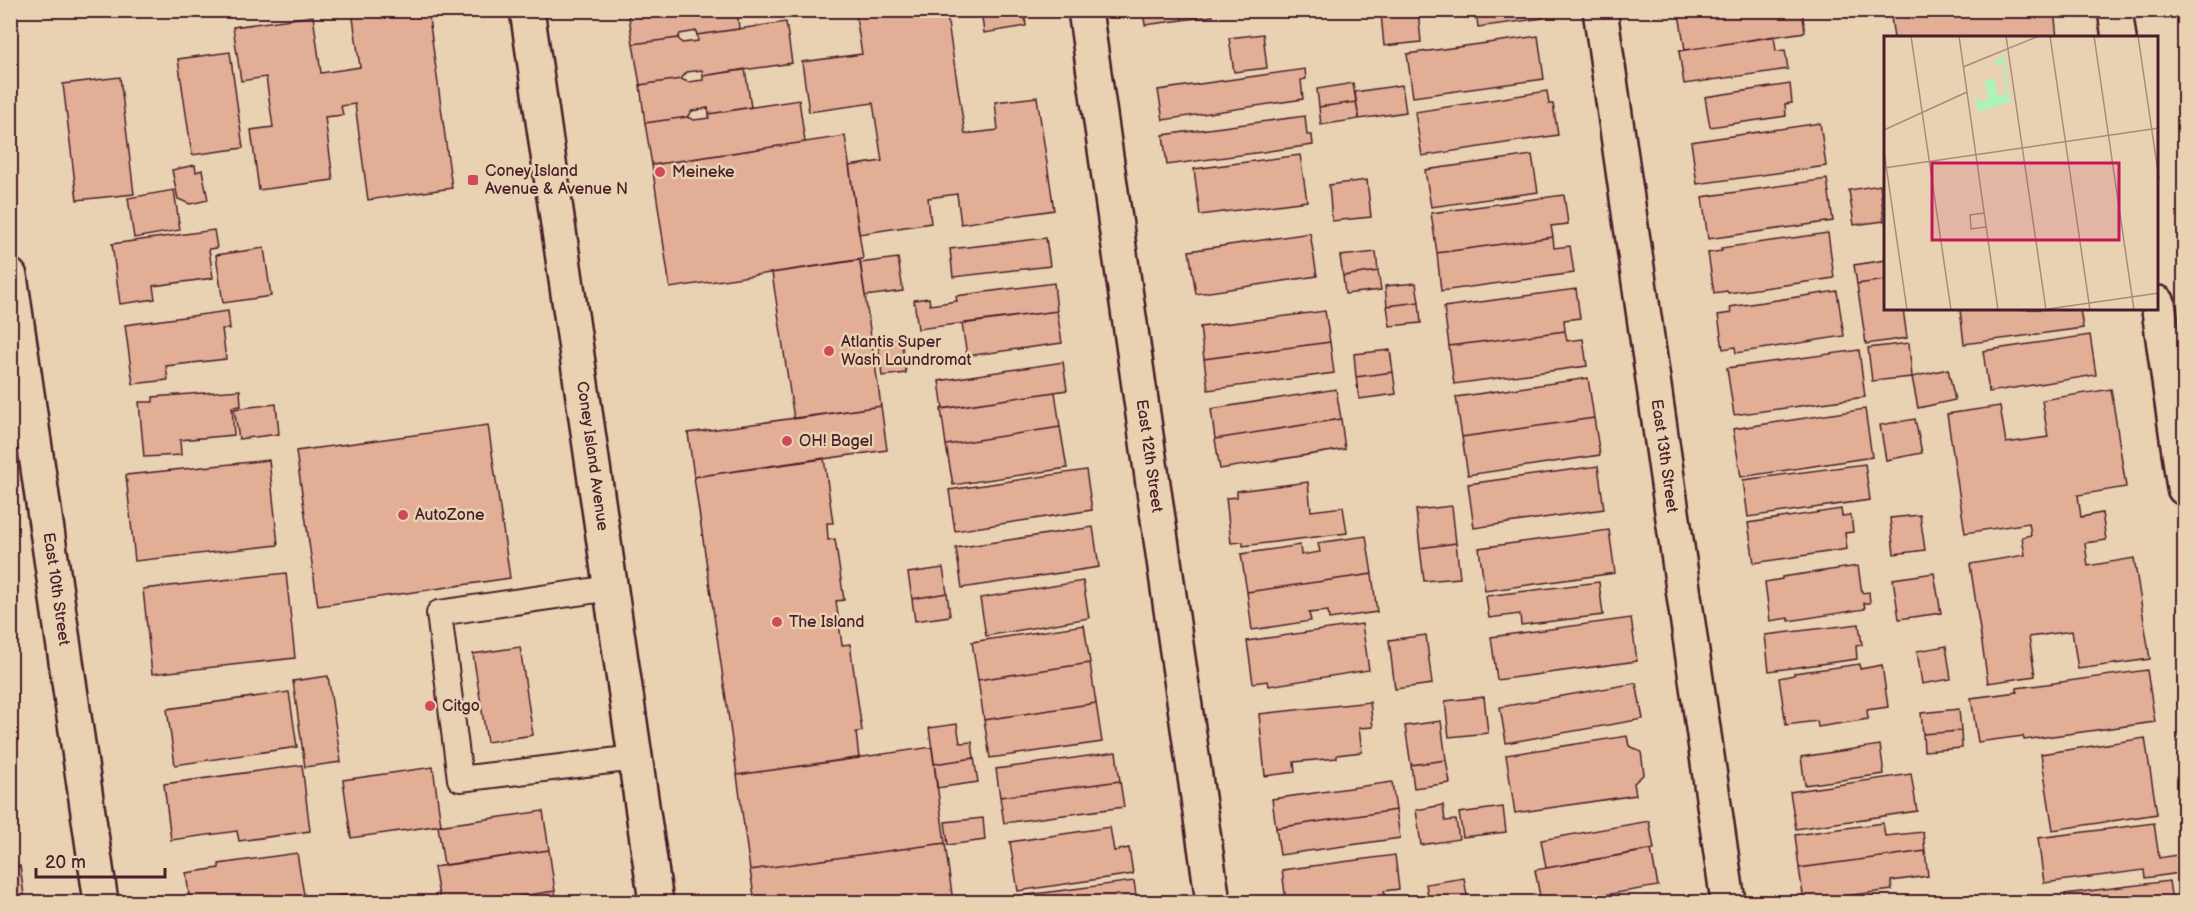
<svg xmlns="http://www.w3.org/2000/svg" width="2195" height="913" font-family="'Balsamiq Sans',sans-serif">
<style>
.building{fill:#e2ae96;stroke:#4a1f2b;stroke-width:1.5}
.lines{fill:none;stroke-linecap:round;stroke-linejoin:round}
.service-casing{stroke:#4a1f2b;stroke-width:28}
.minor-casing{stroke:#4a1f2b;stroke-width:38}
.secondary-casing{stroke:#4a1f2b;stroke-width:38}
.service{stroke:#e8d2b1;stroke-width:24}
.minor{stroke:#e8d2b1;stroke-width:33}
.secondary{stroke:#e8d2b1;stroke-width:33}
.poi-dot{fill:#d1495b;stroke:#e8d2b1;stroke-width:2}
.labels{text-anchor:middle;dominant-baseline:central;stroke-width:5;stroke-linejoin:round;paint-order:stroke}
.poi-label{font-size:16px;fill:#4a1f2b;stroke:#e8d2b1;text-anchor:start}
.street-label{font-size:16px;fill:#4a1f2b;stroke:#e8d2b1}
.inset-road{fill:none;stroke:#a98a7b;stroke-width:1.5}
.view{fill:#c2185b;fill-opacity:0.15;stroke:#c2185b;stroke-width:3}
.inset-edge{fill:none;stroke:#4a1f2b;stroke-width:3}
</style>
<rect width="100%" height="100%" fill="#e8d2b1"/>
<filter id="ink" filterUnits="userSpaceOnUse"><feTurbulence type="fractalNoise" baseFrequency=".0167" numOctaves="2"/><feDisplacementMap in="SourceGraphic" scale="12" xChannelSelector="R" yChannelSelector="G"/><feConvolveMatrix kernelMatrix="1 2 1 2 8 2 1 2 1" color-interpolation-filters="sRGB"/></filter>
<g filter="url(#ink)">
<path class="building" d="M428,10L452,188L368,200L355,104L341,106L343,115L325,117L333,180L259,190L251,130L273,127L266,77L241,81L233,27L313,16L321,73L360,67L352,11Z
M628,10H737L739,29L697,35L696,31L680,34L678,38L633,44Z
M855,10H946L965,134L998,130L995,102L1037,97L1054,210L961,224L957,194L928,198L931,223L859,234L849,166L882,161L873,103L809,112L802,62L862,54Z
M981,10H1024L1026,26L984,33Z
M1143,10H1181L1182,20L1145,25Z
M1181,10H1212L1213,16L1182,20Z
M1418,10L1421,42L1384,46L1381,14Z
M1476,10H1542L1543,18L1478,27Z
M1661,10H1685L1661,14Z
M1699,10H1741L1742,14L1760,10H1802L1805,32L1685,50L1679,14Z
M1890,10H1953V13L1970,10H2054L2057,38H1894Z
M786,22L792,63L703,76L702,70L687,72L681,79L640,85L633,44L678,38L682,43L698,41L697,35Z
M1263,34L1267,68L1234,72L1229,38Z
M1538,36L1544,79L1413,97L1407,54Z
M1774,36L1776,51L1785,50L1788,69L1684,84L1679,51Z
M230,52L243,148L192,155L178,59Z
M745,69L751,107L709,114L708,108L692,111L687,117L645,123L640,85L681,79L688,82L703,80V76Z
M1305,69L1306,79L1301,80L1303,99L1163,120L1158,90Z
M120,77L134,194L77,200L63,84Z
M1353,83L1356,102L1319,107L1317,89Z
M1790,84L1792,103L1785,104L1786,116L1710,127L1705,97Z
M1402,85L1406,112L1359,119L1355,92Z
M1547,91L1549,104H1553L1558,135L1422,156L1415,112Z
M799,100L805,142L652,165L645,123L687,117L694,120L709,118V114Z
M1356,102L1359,119L1321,125L1319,107Z
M1305,116L1307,135H1312L1313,145L1167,165L1163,135Z
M1820,123L1826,166L1697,184L1691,142Z
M845,136L863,259L670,288L652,165Z
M1300,155L1307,201L1200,215L1194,169Z
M1532,155L1538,192L1431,207L1425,170Z
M195,165L196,172L202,170L208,200L190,204L178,199L172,170Z
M1827,179L1833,221L1708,239L1702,197Z
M1367,180L1371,217L1332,221L1329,185Z
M1880,185L1884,221L1854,225L1849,190Z
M174,190L180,230L134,238L128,198Z
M1564,195L1568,224L1551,226L1553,237L1437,253L1431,213Z
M214,230L217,248L209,249L213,278L153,286L155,299L120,304L112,244Z
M1310,233L1317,276L1196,294L1189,251Z
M1828,233L1834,278L1728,293L1727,291L1714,293L1708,253L1722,251L1721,248Z
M1553,237L1554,248L1570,246L1574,273L1441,291L1437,253Z
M1046,238L1050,266L953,277L950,249Z
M264,248L271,296L223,303L216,255Z
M1376,252L1378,271L1343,276L1340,256Z
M898,258L903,291L865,296L860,263Z
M860,260L881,406L794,419L772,273Z
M1886,260V280L1857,284L1854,265Z
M1378,271L1381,290L1345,294L1343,276Z
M1886,280V309H1903L1907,338L1866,344L1857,284Z
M1054,283L1057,311L918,329L914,300L929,298L930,305L957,301L956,296Z
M1416,283L1419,302L1387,306L1385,286Z
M1576,289L1580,318L1564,320L1565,331L1449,346L1444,307Z
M1837,291L1844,336L1736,353L1735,347L1723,349L1718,315L1731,313L1730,307Z
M1419,302L1421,323L1390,326L1387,306Z
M1960,309H2080L2083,328L1964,344Z
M228,311L230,329H222L226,359L166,366L168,380L133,384L125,325Z
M1057,311L1062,343L967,356L962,324Z
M1325,311L1330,342L1204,359L1200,327Z
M1565,331L1567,341L1583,339L1587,366L1454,384L1449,346Z
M2090,335L2096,375L1989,392L1983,351Z
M901,338L906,373L882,376L878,341Z
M1330,342L1334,373L1208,390L1204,359Z
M1909,343L1912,377L1872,381L1868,348Z
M1390,350L1393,372L1356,377L1354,354Z
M1859,350L1865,397L1734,415L1727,368Z
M1063,362L1067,390L943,409L939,381Z
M1948,369L1955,400L1918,408L1912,377Z
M1393,372L1396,394L1359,399L1356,377Z
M1588,378L1594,418L1462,437L1456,397Z
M1336,389L1341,419L1215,439L1211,409Z
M2111,389L2126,487L2078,495L2081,517L2102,513L2106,540L2085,543L2088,566L2134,558L2150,659L2078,669L2072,631L2029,637L2035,676L1988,683L1970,564L2025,555L2022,537L2031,535L2029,523L1965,533L1947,414L2000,406L2006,443L2048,437L2042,400Z
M240,390L241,406L232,407L234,435L180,440L181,455L144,457L139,402H153V397Z
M1055,392L1060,427L946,445L941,409Z
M276,404L279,434L239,439L234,409Z
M881,406L887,450L694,477L688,433Z
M1865,409L1872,457L1741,477L1733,429Z
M1594,418L1600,455L1468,475L1462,437Z
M1341,419L1345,449L1220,469L1215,439Z
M1915,419L1922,453L1886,460L1880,425Z
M488,425L510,578L318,606L296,451Z
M1060,427L1067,468L953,485L946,445Z
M824,458L833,523H827L828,540L835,539L844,600L836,601L842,645L850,644L862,731L856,732L859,758L737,775L694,477Z
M269,460L278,545L135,561L126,475Z
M1865,464L1870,500L1748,517L1743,480Z
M1598,466L1604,509L1474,528L1468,484Z
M1086,470L1092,510L955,531L949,490Z
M1308,482L1311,511L1343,507L1347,533L1243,546V542L1231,543L1226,498L1237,497V491Z
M1452,506L1456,543L1420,548L1416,510Z
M1841,509L1842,516L1851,515L1853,532L1845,533L1847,549L1754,563L1748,523Z
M1920,515L1925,550L1894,554L1890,518Z
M1093,527L1099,567L962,588L956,548Z
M1609,530L1615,573L1485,591L1479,548Z
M1366,536L1372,574L1247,592L1241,554L1300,545L1301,555L1320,552L1318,543Z
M1456,543L1460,578L1424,581L1420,548Z
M1858,566L1862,593L1869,592L1870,603H1864L1865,609L1789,621L1788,618L1770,621L1765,582L1782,579V577Z
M943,568L947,593L912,599L908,573Z
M286,573L295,658L152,674L143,589Z
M1934,573L1941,613L1899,619L1893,579Z
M1372,574L1377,612L1329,619L1328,611L1309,613L1311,621L1252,630L1247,592Z
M1083,581L1089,618L986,636L980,598Z
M1599,582L1603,615L1521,625L1520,614L1489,618L1486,596Z
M947,593L950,616L915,621L912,599Z
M1631,618L1637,661L1497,680L1491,637Z
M1362,624L1369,670L1269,686L1268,681L1253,683L1247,641Z
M1859,624L1862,645L1856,646L1857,659L1769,671L1765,635Z
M1084,625L1090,663L978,680L972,642Z
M1426,635L1432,684L1395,689L1389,640Z
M1946,646L1951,679L1922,684L1917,651Z
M520,647L533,735L487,742L473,654Z
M1090,663L1096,703L984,720L978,680Z
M1860,664V669L1882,665L1888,707L1867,710L1868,719L1818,727L1817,721L1786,725L1779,678L1794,675V673Z
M2147,670L2155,722L2024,740L2023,736L1978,742L1971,698L2017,692V688Z
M328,676L341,762L305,767L293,681Z
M1636,683L1643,719L1506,743L1500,707Z
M289,692L297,747L175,765L167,709Z
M1484,697L1488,733L1449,737L1445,701Z
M1370,702L1373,727L1359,728L1362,752L1337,755V758L1294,762L1295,772L1265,776L1259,714Z
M1096,703L1102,742L990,758L984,720Z
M1959,709L1961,731L1923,734L1921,713Z
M1441,721L1446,760L1411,765L1405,726Z
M957,724L960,743L972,742L974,758L934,764L929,728Z
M1961,731L1962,748L1924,751L1923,734Z
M1627,736L1629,746L1641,752L1644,774L1634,783L1636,795L1515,813L1506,755Z
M2145,738L2157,814L2053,830L2041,754Z
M1880,745L1884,774L1805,785L1801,757Z
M932,747L945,843L750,870L737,775Z
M1116,752L1120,781L1000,797L996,769Z
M974,758L978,782L937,788L934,764Z
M1446,760L1450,783L1414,788L1411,765Z
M302,765L310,831L239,841L237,831L171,840L164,784Z
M433,767L441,825L351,838L343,780Z
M1911,774L1917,811L1796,829L1790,792Z
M1120,781L1124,807L1004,823L1000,797Z
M1392,782L1396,810L1276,828L1272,799Z
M1443,805L1445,821L1456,820L1459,839L1421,845L1416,810Z
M1503,807L1506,832L1463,837L1459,813Z
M1396,810L1400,838L1280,855L1276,828Z
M543,811L549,850L444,865L438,826Z
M983,818L985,840L948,845L945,822Z
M1649,821L1654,849L1546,868L1541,840Z
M1883,823L1885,836L1923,832L1925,851L1799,868L1795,835Z
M2154,823L2159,858L2177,855L2180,873L2145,878L2144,870L2044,883L2038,838Z
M1110,827L1114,851L1129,848L1133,874L1018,891L1010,842Z
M945,843L953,902H755L750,870Z
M549,850L555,891L480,902H440L434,867Z
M1651,850L1658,886L1563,902H1541L1535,870Z
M1925,851L1928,876L1891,881L1892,890L1804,901L1799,868Z
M297,853L305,901L190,902L186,873L219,868V864Z
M1395,855L1399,889L1384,891L1385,902H1286L1282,870Z
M20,866L25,902H10V868Z
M1464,878L1468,902H1429L1426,884Z
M1134,881L1137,902H1021L1020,896Z
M2169,881L2172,902H2066L2065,894Z
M555,891L557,902H480Z
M355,894L356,902H316V898Z"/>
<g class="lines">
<g class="service-casing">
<path id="service" d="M611,588L439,613L460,779L635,758"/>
</g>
<g class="minor-casing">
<path id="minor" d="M1085,10L1213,902
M1600,10L1728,902
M2115,10L2119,38
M10,276L101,902
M2158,303L2184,488"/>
</g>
<g class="secondary-casing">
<path id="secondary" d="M527,10L656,902"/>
</g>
<use href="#service" class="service"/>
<use href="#minor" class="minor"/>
<use href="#secondary" class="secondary"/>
</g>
</g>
<g class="poi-dot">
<circle cx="660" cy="172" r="6"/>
<rect x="467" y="174" width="12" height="12" rx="3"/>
<circle cx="829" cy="351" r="6"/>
<circle cx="787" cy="441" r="6"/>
<circle cx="403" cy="515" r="6"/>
<circle cx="777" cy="622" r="6"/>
<circle cx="430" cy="706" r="6"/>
</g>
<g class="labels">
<g class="poi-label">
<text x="485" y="171">Coney Island<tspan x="485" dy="18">Avenue &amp; Avenue N</tspan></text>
<text x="672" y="172">Meineke</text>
<text x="841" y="342">Atlantis Super<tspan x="841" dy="18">Wash Laundromat</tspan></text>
<text x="799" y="441">OH! Bagel</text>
<text x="415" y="515">AutoZone</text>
<text x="789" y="622">The Island</text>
<text x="442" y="706">Citgo</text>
</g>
<g class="street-label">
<text transform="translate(592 456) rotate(82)">Coney Island Avenue</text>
<text transform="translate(1149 456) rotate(82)">East 12th Street</text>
<text transform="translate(1664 456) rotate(82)">East 13th Street</text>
<text transform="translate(56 589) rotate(82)">East 10th Street</text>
</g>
</g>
<g transform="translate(1884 36)">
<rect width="274" height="274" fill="#e8d2b1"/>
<path d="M120,20L126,66L94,76L90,51L94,65L104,64L101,45L107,43H111L114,60L123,58L119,28L112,29V24Z" fill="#aff1ba"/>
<path class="inset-road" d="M27,0L67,274M75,0L114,274M122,0L162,274M166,0L206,274M210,0L250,274M254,0L275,143M79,31L155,0M0,94L83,56M0,115L23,274M0,132L275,92M100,177L86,179L87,193L102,191M157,274L275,257"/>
<path class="view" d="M48,127H235V204H48Z"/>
<rect width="274" height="274" class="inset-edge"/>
</g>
<rect width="2195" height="913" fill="none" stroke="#e8d2b1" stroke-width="36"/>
<rect x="18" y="18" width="2159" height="877" fill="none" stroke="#4a1f2b" stroke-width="2" filter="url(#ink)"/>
<path d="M36 868v9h129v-9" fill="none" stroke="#4a1f2b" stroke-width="3"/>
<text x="45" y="868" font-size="18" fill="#4a1f2b" stroke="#e8d2b1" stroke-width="4.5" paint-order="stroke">20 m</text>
</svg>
